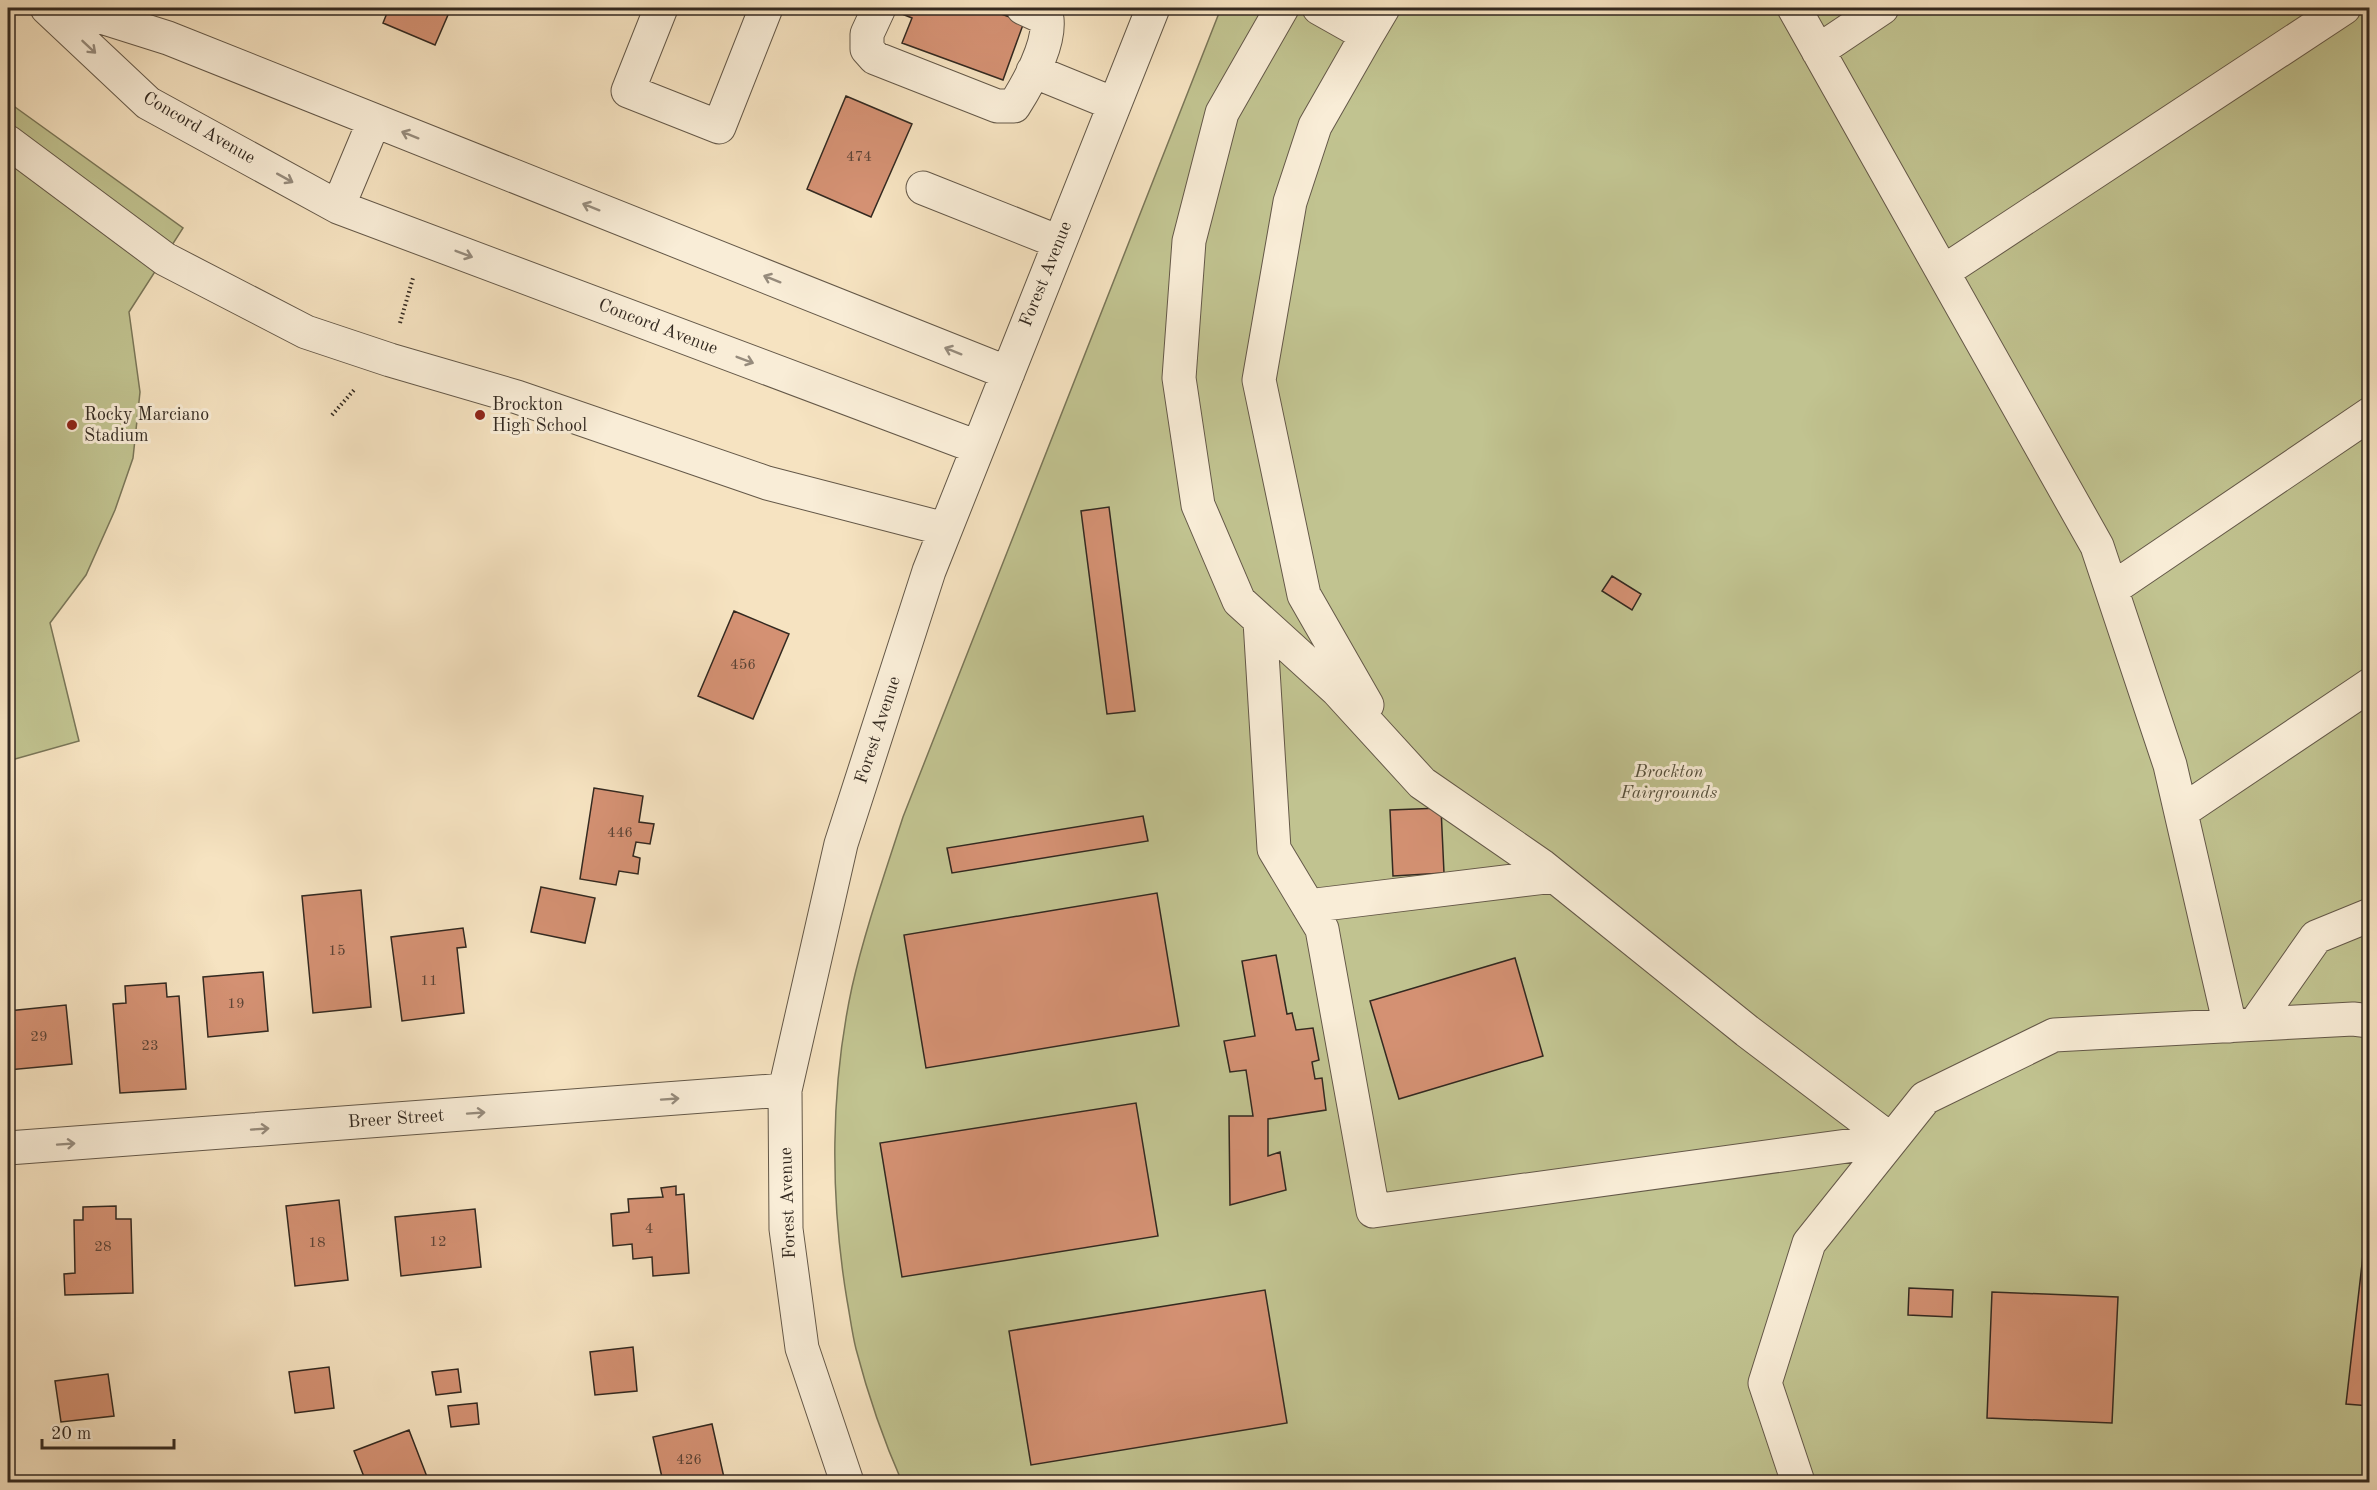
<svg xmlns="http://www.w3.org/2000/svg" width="2377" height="1490" font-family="'Old Standard TT',serif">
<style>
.green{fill:#c1c390;stroke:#7a7658;stroke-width:1.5}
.building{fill:#d49173;stroke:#332920;stroke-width:1.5}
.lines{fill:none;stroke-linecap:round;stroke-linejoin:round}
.minor-casing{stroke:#645848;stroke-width:35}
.path{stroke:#332920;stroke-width:4;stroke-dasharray:1.5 3;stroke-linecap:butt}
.minor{stroke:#f9edd7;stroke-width:33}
.oneway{stroke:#968b7c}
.poi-dot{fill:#8f2418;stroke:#f9edd7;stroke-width:2}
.labels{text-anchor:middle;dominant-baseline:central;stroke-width:6;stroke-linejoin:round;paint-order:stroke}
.number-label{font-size:15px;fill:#5b4335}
.street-label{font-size:18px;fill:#332920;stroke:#f9edd7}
.poi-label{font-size:18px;fill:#332920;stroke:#f9edd7;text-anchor:start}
.park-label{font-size:18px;font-style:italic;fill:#56503c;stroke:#f9edd7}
</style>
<rect width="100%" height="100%" fill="#f6e3c1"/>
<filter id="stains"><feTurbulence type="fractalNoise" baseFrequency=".00333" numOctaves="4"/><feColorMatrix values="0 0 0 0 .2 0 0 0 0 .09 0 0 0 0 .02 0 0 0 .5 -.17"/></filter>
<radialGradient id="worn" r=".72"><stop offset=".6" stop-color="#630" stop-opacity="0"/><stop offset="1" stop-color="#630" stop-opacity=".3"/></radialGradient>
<path class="green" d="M1221,8H2369V1482H902C883,1439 868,1395 856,1349C852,1333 850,1316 847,1300C830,1198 830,1089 852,987C865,930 885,873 903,817Z
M8,102L183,228L129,312L140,392L133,458L115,510L86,575L50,623L79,741L8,761Z"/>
<path class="building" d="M389,8H451L435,45L383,23Z
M904,8H984L1024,22L1003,80L902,43L912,18L902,14Z
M846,96L912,124L871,217L807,189Z
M1109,507L1135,711L1107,714L1081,511Z
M1612,576L1641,594L1632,610L1602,591Z
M734,611L789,634L753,719L698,696Z
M594,788L643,796L639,822L654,824L650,844L636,842L633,856L640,858L638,874L619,871L616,885L580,879Z
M1441,808L1444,873L1393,876L1390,810Z
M1143,816L1148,841L952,873L947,848Z
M541,887L595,898L585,943L531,932Z
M361,890L371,1007L313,1013L302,896Z
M1157,893L1179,1026L926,1068L904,935Z
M463,928L466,947L457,948L464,1013L402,1021L391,937Z
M1276,955L1287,1014L1292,1013L1296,1030L1313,1028L1319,1060L1312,1062L1315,1079L1322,1078L1326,1110L1268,1119V1156L1280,1152L1286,1190L1230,1205L1229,1116H1253L1246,1070L1230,1072L1224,1041L1255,1036L1242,961Z
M1515,958L1543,1056L1399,1099L1370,1001Z
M263,972L268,1031L208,1037L203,977Z
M166,983L167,997L179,996L186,1089L120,1093L113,1004L126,1003L125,986Z
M66,1005L72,1064L8,1070V1011Z
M1136,1103L1158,1236L902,1277L880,1143Z
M676,1186V1195L684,1194L689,1273L653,1276L652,1257L633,1259L632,1244L613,1246L611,1214L629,1212L628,1199L663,1197L661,1188Z
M339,1200L348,1280L295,1286L286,1206Z
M2369,1203H2370V1406L2346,1404Z
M116,1206V1219H131L133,1293L65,1295L64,1274L75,1273L74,1220H83V1207Z
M475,1209L481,1267L401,1276L395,1217Z
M1909,1288L1953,1290L1952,1317L1908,1315Z
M1265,1290L1287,1423L1031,1465L1009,1331Z
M1992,1292L2118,1297L2112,1423L1987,1418Z
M633,1347L637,1391L595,1395L590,1352Z
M329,1367L334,1408L295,1413L289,1372Z
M458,1369L461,1392L436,1395L432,1372Z
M108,1374L114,1416L61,1422L55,1381Z
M477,1403L479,1424L451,1427L448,1406Z
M712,1424L725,1482H663L653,1437Z
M409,1430L429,1482H366L354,1451Z"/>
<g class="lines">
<g class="minor-casing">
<path id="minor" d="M47,8L148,103L338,207L977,447
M73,8L168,38L1008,373
M661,8L628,91L719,127L766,8
M879,8L867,34V49L875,58L997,106H1014C1028,84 1050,45 1047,19L1023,8
M1282,8L1222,113L1189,241L1179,378L1198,505L1239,601L1337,690L1422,783L1542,866L1747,1031L1891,1140
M1319,8L1367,35L1383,8
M1794,8L2097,546L2170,765L2230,1026
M1818,51L1882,8
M1033,71L1114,104
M8,142L165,259L306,332L390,360L517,397L767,483L945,529
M923,188L1059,242
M338,207L374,121
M1943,272L2344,8
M2112,589L2370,414
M1260,621L1274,849L1322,929L1373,1211L1891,1140
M1367,705L1304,595L1259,380L1290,202L1315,126L1367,35
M2181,812L2370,685
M1308,906L1554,876
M2255,1024L2316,937L2370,915
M8,1148L785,1090
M847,1482L802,1348L786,1229L785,1090L841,844L929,571L1153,8
M1798,1482L1765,1383L1809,1243L1925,1098L2054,1035L2353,1019L2370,1021"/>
</g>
<path class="path" d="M400,323L413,278
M332,415L354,390"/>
<use href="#minor" class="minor"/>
</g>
<defs><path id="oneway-shaft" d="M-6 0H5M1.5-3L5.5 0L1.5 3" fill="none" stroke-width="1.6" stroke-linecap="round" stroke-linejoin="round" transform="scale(1.5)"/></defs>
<g class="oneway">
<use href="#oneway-shaft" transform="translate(89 47) rotate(43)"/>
<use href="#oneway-shaft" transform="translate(410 135) rotate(-158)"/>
<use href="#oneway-shaft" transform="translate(285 178) rotate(29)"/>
<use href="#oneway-shaft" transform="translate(591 207) rotate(-158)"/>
<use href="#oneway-shaft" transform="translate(464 254) rotate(21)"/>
<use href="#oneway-shaft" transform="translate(772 279) rotate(-158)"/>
<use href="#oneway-shaft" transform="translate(953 351) rotate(-158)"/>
<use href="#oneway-shaft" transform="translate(745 360) rotate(21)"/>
<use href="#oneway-shaft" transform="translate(670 1099) rotate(-4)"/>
<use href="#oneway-shaft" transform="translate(476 1113) rotate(-4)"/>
<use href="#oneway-shaft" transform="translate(260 1129) rotate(-4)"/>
<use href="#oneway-shaft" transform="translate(66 1144) rotate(-4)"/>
</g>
<g class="poi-dot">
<circle cx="480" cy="415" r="6"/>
<circle cx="72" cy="425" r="6"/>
</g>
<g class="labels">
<g class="number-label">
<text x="859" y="157">474</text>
<text x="743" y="665">456</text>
<text x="620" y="833">446</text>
<text x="337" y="951">15</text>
<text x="429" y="981">11</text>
<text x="236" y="1004">19</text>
<text x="39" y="1037">29</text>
<text x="150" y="1046">23</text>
<text x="649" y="1229">4</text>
<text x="438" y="1242">12</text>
<text x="317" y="1243">18</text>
<text x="103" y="1247">28</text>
<text x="689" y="1460">426</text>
</g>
<g class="street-label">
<text transform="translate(199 128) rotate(30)">Concord Avenue</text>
<text transform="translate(1046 274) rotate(-68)">Forest Avenue</text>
<text transform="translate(658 327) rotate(21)">Concord Avenue</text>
<text transform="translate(878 730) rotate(-72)">Forest Avenue</text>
<text transform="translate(396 1119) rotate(-4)">Breer Street</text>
<text transform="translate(788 1203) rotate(-92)">Forest Avenue</text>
</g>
<g class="poi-label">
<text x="492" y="405">Brockton<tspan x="492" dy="21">High School</tspan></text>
<text x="84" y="415">Rocky Marciano<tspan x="84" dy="21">Stadium</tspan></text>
</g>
<g class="park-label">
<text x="1669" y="772">Brockton<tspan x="1669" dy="21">Fairgrounds</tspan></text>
</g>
</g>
<rect width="2377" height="1490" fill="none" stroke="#f6e3c1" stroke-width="30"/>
<rect x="9" y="9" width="2359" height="1472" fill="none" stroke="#332920" stroke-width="3"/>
<rect x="15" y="15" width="2347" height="1460" fill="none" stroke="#332920" stroke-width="1.5"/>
<path d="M42 1439v9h132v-9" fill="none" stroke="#332920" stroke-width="3"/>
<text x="51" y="1439" font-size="18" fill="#332920" stroke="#f9edd7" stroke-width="4.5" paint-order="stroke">20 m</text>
<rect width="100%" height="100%" filter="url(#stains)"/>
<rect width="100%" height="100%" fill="url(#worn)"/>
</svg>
